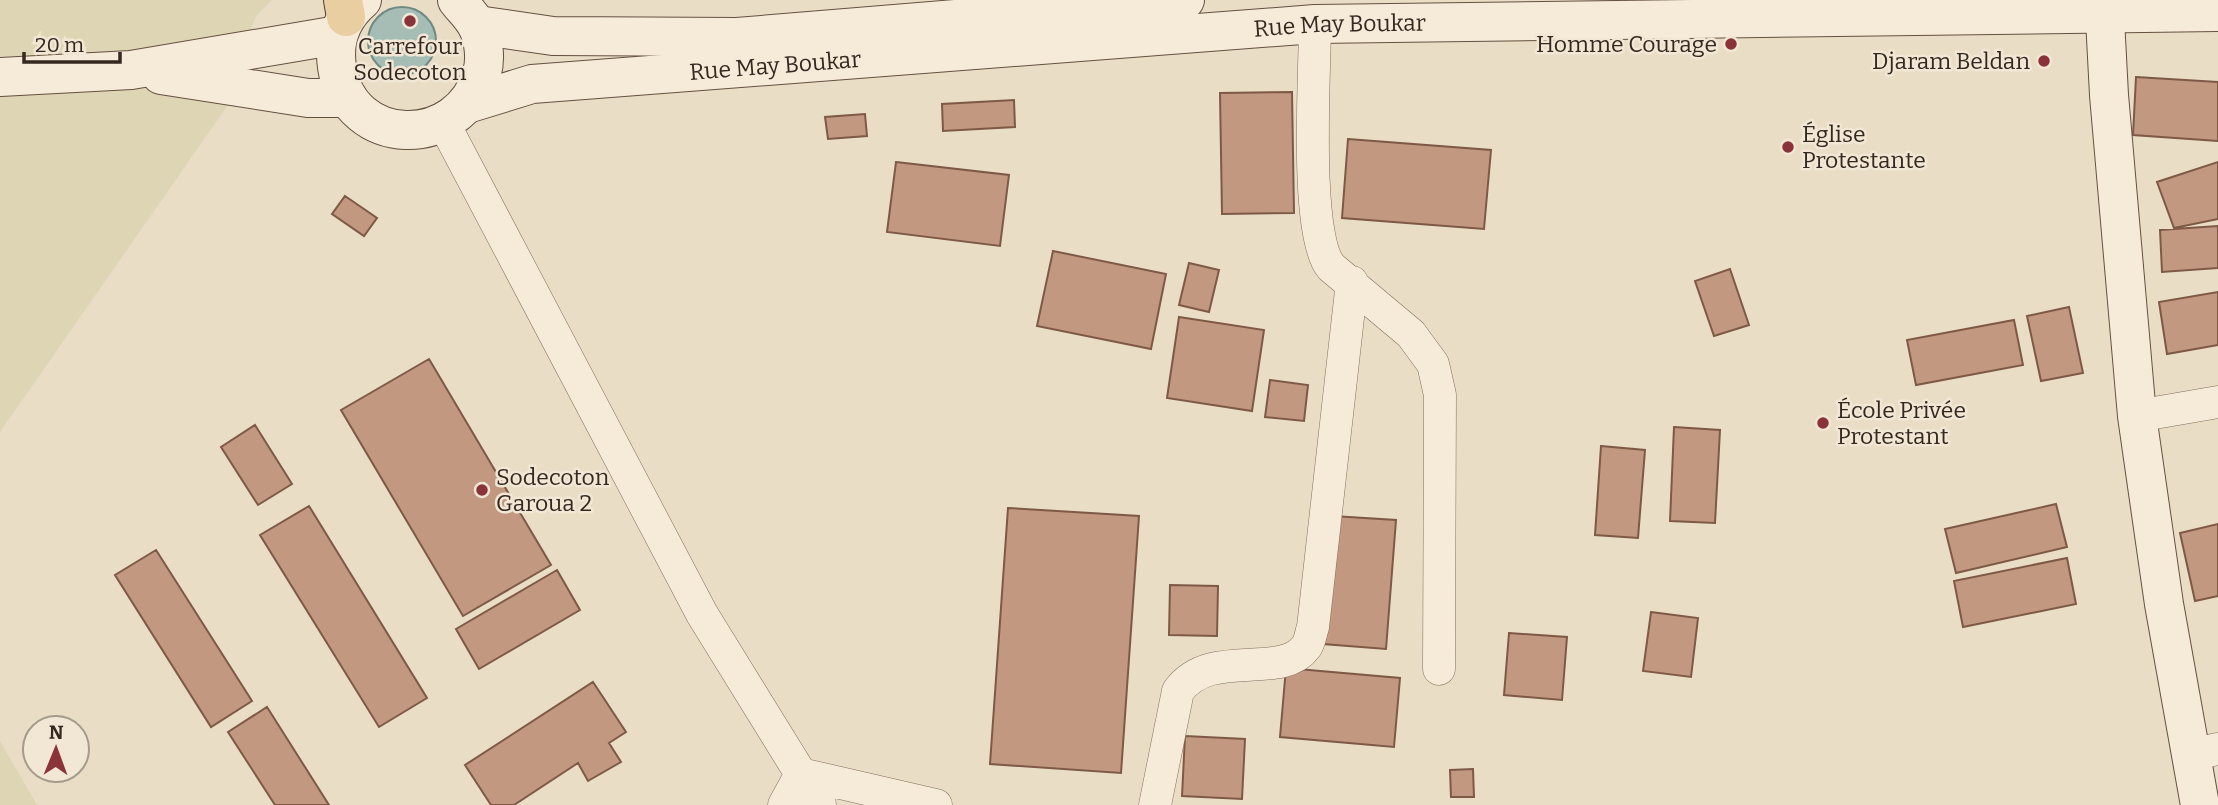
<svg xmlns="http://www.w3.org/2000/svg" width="2218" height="805" font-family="Bitter,serif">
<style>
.farmland{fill:#ded5b4}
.water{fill:#a6bdb5;stroke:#6e8a82;stroke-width:2}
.building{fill:#c39880;stroke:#7e5946;stroke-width:2}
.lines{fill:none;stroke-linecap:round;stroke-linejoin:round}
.street-casing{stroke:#826f5d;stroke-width:33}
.secondary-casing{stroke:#645041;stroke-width:40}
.primary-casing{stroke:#503e31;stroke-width:40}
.street{stroke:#f5ebd8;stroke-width:32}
.secondary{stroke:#f5ebd8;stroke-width:38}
.primary{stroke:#e8cea1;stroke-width:38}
.poi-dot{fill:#8a3439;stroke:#f1e7d4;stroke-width:2.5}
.labels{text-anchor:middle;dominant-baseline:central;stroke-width:5;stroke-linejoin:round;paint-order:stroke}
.street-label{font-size:23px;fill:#342820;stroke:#f1e7d4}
.poi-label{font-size:23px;fill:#342820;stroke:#f1e7d4;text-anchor:start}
</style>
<rect width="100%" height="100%" fill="#e9ddc5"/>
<path class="farmland" d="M0,0H272L256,16L241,54L230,102L0,432Z
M0,741L37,805H0Z"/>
<path class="water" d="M368 41a34 34 0 1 1 68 0a34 34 0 1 1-68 0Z"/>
<path class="building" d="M2136,77L2218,82V141L2133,135Z
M1292,92L1294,213L1222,214L1220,93Z
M1014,100L1015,127L943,131L942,104Z
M865,114L867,136L828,139L825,117Z
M1348,139L1491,150L1484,229L1342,218Z
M896,162L1009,175L1000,246L887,232Z
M2218,162V219L2174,228L2157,182Z
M345,196L377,218L364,236L332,214Z
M2218,226V268L2162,272L2160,230Z
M1053,251L1166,274L1151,349L1037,326Z
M1189,263L1219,270L1209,312L1179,305Z
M1730,269L1749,325L1714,336L1695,281Z
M2218,292V345L2167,354L2159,302Z
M2069,307L2083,373L2041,381L2027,316Z
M1179,317L1264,330L1252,411L1167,398Z
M2014,320L2023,365L1916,385L1907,340Z
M429,359L551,565L463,616L341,410Z
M1270,380L1308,385L1304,421L1265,417Z
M255,425L292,484L258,505L221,447Z
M1674,427L1720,430L1715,523L1670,521Z
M1601,446L1645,450L1638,538L1595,535Z
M2056,504L2067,547L1956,573L1945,529Z
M309,506L427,698L379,727L260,535Z
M1008,508L1139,516L1121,773L990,764Z
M1333,516L1396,520L1386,649L1323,644Z
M2218,524V596L2195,601L2180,533Z
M156,550L252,701L211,727L115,575Z
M2067,558L2076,604L1963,627L1954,581Z
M557,570L580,610L479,669L456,629Z
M1170,585L1218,586L1217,636L1169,635Z
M1651,612L1698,618L1691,677L1643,671Z
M1509,633L1567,637L1562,700L1504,695Z
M1286,668L1400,678L1394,747L1280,737Z
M593,682L626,732L609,743L621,762L588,781L578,763L514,805H491L465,765Z
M267,707L329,805H275L228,732Z
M1185,736L1245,739L1242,799L1182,796Z
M1473,769L1474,797H1451L1450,770Z"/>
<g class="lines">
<g class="street-casing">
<path id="street" d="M1315,24C1315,71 1304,236 1331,267L1411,334L1433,364L1440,395L1439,669
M443,122L702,614L820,805
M2137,416L2218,402
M2190,755L2218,749
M784,805L801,774L936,805
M1155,805L1178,691C1211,646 1281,681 1306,647C1310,642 1311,632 1313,627L1352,282"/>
</g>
<g class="secondary-casing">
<g id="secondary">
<path d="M362,0C342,17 333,41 337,67C349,149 460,151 482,73C486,59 484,39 477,26C472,16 463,8 457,0"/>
<path d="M2104,0L2109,95L2137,416L2164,604L2200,805"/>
<path d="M477,25L553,36L737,37L1185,0"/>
<path d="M161,75L308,98H348"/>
<path d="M0,77L131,70L338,35"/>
<path id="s1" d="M467,104L532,84L1315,24L2218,12"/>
</g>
</g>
<g class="primary-casing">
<path id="primary" d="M343,0L346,17"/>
</g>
<use href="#street" class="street"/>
<use href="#secondary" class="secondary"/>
<use href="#primary" class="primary"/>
</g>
<g class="poi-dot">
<circle cx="410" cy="21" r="7"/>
<circle cx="1731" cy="44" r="7"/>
<circle cx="2044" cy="61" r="7"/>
<circle cx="1788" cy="147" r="7"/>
<circle cx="1823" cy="423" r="7"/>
<circle cx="482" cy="490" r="7"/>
</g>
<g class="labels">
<g class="street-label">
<text stroke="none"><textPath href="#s1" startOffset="878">Rue May Boukar</textPath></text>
<text stroke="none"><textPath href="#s1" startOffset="312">Rue May Boukar</textPath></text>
</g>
<g class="poi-label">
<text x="1717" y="44" text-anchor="end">Homme Courage</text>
<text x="410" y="46" text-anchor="middle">Carrefour<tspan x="410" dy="26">Sodecoton</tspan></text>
<text x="2030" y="61" text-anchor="end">Djaram Beldan</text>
<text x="1802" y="134">Église<tspan x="1802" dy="26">Protestante</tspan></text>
<text x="1837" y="410">École Privée<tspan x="1837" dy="26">Protestant</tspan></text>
<text x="496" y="477">Sodecoton<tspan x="496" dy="26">Garoua 2</tspan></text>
</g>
</g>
<g transform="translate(56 749) rotate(1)"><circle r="33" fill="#f1e7d4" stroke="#a59b8c" stroke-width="2"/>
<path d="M0-5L12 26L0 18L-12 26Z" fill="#8a3439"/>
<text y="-10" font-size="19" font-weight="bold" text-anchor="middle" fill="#342820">N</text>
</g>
<path d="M24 52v10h96v-10" fill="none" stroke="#342820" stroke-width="3.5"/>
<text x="35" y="52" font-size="21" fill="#342820" stroke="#f1e7d4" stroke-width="5" paint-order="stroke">20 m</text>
</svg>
